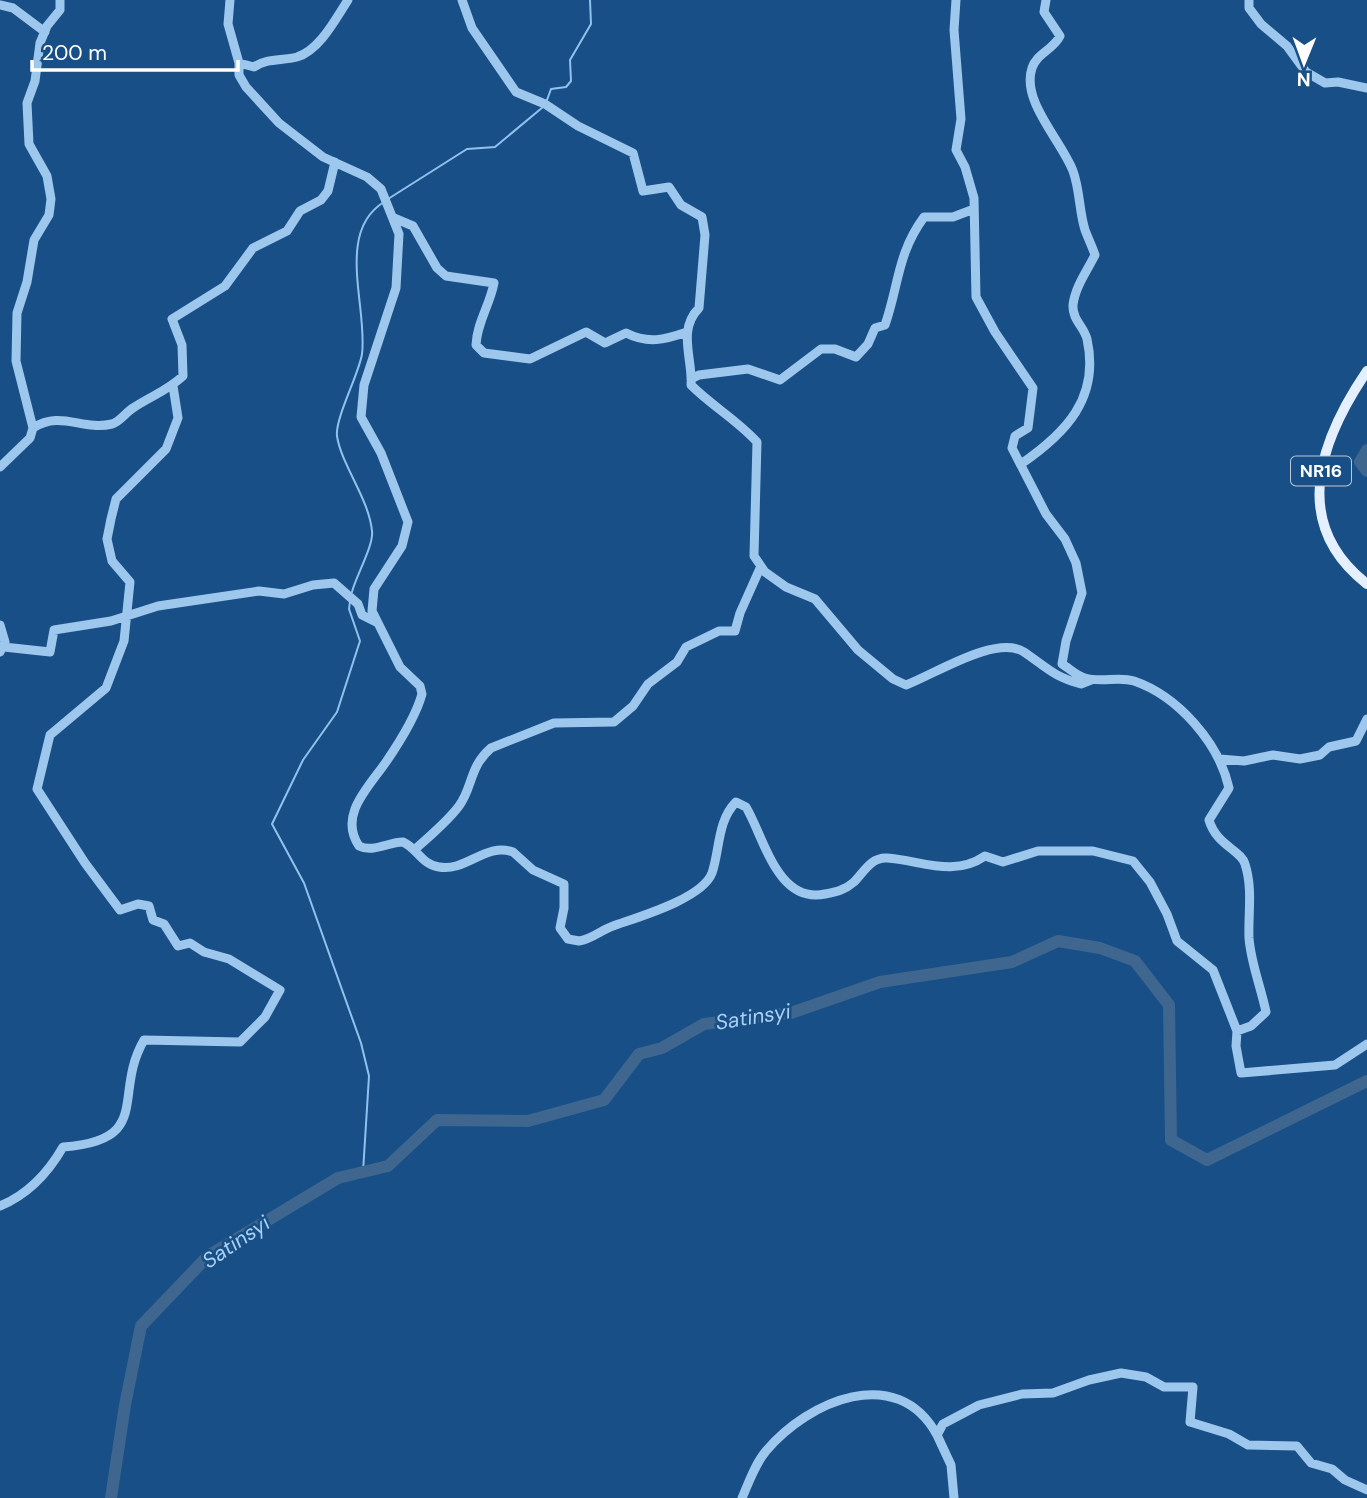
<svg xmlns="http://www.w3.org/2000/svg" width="1367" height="1498" font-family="'DM Sans',sans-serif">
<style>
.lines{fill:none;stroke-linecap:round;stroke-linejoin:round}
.stream{stroke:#91c2ef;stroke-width:2}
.river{stroke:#3e668e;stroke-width:12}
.minor{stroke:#9ec7ed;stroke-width:9}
.major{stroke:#e4f0ff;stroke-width:10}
.labels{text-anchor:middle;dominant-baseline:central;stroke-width:5;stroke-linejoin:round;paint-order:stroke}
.shield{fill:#184f86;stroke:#bacadb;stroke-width:2}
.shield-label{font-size:18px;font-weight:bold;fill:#fff}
.water-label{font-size:21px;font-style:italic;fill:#aad0f4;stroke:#184f86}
</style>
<rect width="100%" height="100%" fill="#184f86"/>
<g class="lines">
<path class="stream" d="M547,100L551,89L566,87L571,81L570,60L591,24L590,0
M388,199L467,149L495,147L543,107
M352,592C356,576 374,545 372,531C369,499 341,464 337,436C335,418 359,374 362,354C368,308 335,232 384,202
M350,601L349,609L360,641L337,712L303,760L272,824L304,883L361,1043L369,1076L363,1172"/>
<path class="river" d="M1367,450L1360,462L1367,471
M111,1498L125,1405L141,1326L208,1256L338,1178L388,1166L437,1120L528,1121L604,1100L639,1054L662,1048L704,1024L791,1013L880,982L1012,962L1058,941L1100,948L1135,961L1169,1005L1171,1140L1207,1160L1367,1081"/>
<path class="minor" d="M230,0L228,24L239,63
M348,0C336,18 320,50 297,57C282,61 267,58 254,67L239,63V75L246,87L279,123L323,157L367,177L381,189L399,234L396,288L364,385L361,417L381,453L408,522L402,546L374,589L372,611L400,667L420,686L422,694C416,716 399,743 386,762C369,787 338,815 359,846C373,853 388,842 403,842C417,848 422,865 439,867C466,872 486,842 513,852L533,870L564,884V908L560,928L568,939L579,941C592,939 601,930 613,926C638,917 702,899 712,873C720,850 717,821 736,802L746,807C764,837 777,904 825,894C836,892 845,890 854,882C864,872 871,857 887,858C920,860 953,878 985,856L1003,862L1038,851H1093L1133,861L1150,882L1167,914L1177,941L1213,970L1237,1031L1236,1046L1241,1073L1335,1065L1367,1044
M462,0L472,28L516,92L545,104L578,126L633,153L643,191L669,187L681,205L702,217L705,235L699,308C677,330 693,359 691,385C712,406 737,420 757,442L754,556L765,572L786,587L815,599L858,650L893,679L906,685C935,674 997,634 1024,652C1046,667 1054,677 1081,684L1091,680
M956,0L954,30L961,119L956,150L965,167L974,198L976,297L995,332L1033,388L1028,428L1015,436L1012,448L1046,514L1065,539L1076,563L1082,593L1066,641L1062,664C1069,668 1077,676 1085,678C1101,683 1119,676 1134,681C1178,696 1219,743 1229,788L1209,820C1216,845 1241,850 1245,864C1253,889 1248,913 1249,938C1251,964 1261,987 1266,1012L1251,1026L1237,1031
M1249,0V8L1261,24L1287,46L1306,72L1325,83L1338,82L1367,88
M0,5L13,8L45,32
M394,218L413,226L437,268L446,276L494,283C490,305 477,322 476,345L484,353L530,359L586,332L605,343L626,333C648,344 664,340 687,332
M691,379L699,375L748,369L780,380L821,349H835L856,357L868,344L875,328L885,325C899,285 897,254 924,217H953L974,209
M33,428C61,410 82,431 112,424C120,422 126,412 133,408C151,396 167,391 183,376L182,345L172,319L225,286L253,248L287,231L300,211L321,200L328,191L335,162
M1021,464C1066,433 1100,398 1087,339C1084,327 1072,319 1073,305C1075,287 1087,271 1095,255C1092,246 1088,238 1085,230C1079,211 1080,190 1073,171C1061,140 1021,101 1032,68C1037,53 1053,50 1060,36L1044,12L1046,0
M0,467L30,438L33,428L16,361L17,313L27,282L34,240L49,215L51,199L47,176L29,144L27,103L35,81L40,43L47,26L60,10V0
M0,625L5,642L0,652
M4,647L50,652L54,630L111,621L158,606L259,591L284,594L313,585L334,583L358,604L362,615L378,623
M1220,759L1244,761L1273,755L1300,759L1320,755L1329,747L1356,741L1367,719
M414,850C429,837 447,822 459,806C473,787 469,767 491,748L554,723L614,722L633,706L648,684L677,662L686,647L719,631H735L740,613L761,566
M0,1206C27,1195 48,1173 63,1147C154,1140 112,1095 144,1040L240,1042L265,1017L280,990L229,959L204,952L190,943L178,946L164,924L153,920L149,906L138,904L120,910L85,863L37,789L50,735L106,688L124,641L130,582L112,561L107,539L111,519L116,499L166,449L178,418L173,386
M742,1498C749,1482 755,1464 766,1451C808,1401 897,1362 937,1435
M954,1498L951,1465L937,1435L943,1424L979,1405L1022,1394L1053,1393L1089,1380L1121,1373L1146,1377L1164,1387H1193L1190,1422L1229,1434L1248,1445L1297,1446L1311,1463L1332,1469L1345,1480L1367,1490"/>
<path class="major" d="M1367,371C1320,440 1289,523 1367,584"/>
</g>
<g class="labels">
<rect class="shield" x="1291" y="456.5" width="60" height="29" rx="5"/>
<g class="shield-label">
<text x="1321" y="471">NR16</text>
</g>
<g class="water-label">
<text transform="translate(753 1017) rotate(-9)">Satinsyi</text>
<text transform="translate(236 1242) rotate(-34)">Satinsyi</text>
</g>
</g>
<g transform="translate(1304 63) rotate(181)" stroke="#184f86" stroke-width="5" paint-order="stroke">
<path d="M0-5L12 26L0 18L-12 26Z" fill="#ffffff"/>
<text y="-10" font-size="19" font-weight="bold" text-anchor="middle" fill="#ffffff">N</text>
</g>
<path d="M32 60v10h206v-10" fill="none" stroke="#ffffff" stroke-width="3.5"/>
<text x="42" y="60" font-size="21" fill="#ffffff" stroke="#184f86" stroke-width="5" paint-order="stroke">200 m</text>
</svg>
